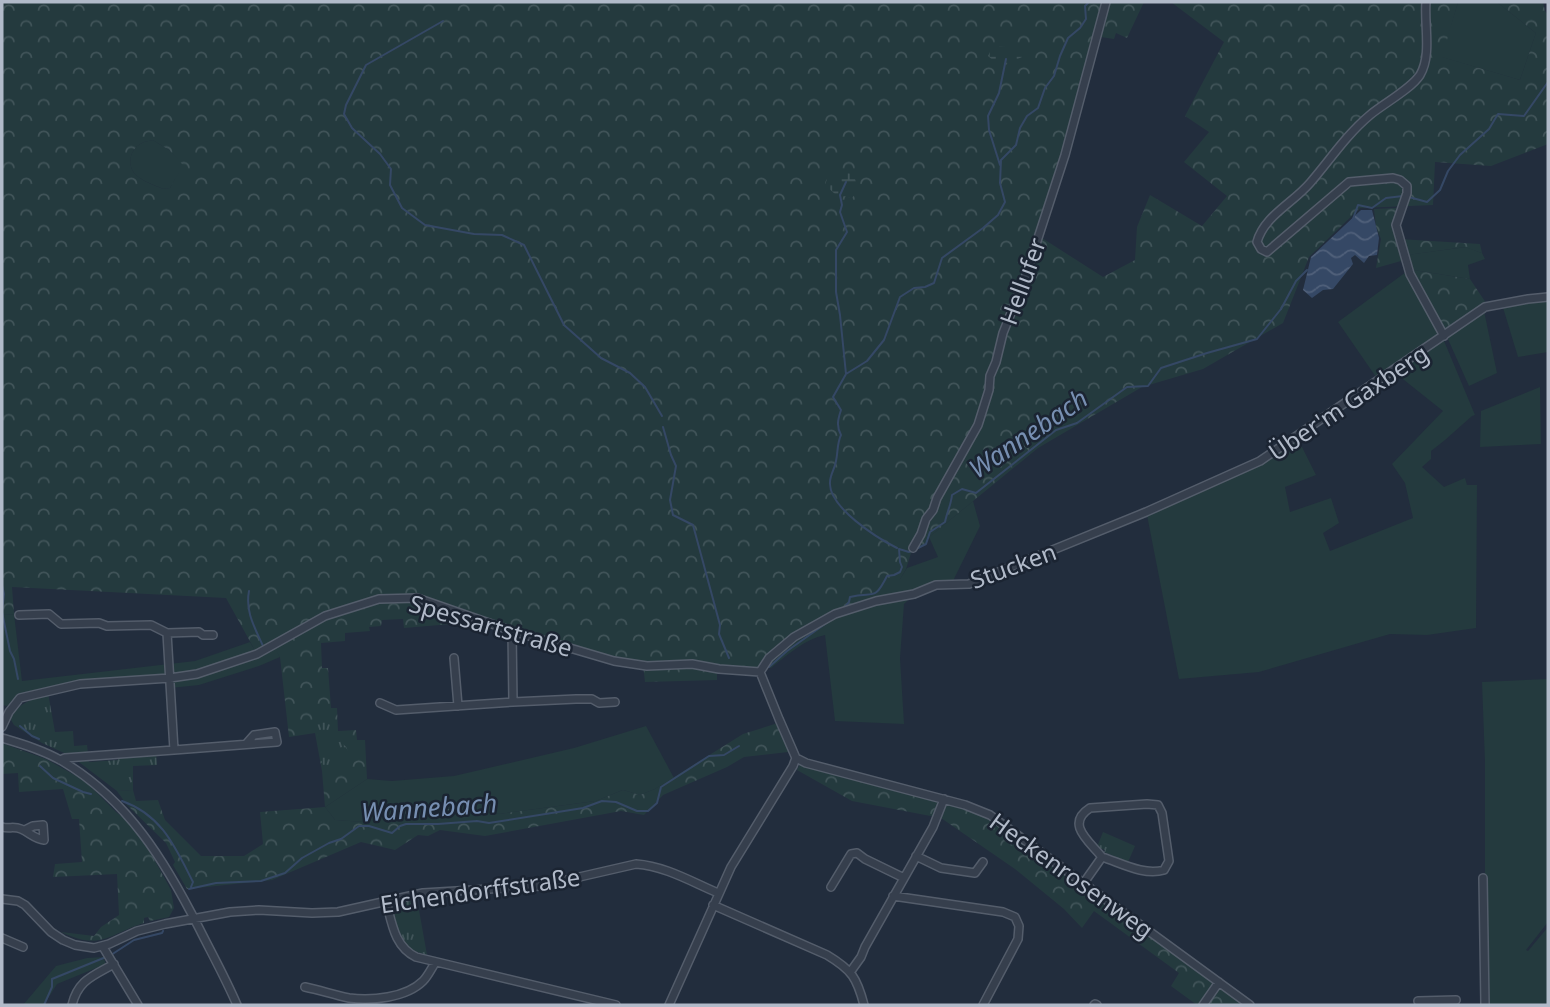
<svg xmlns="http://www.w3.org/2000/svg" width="1550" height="1007" font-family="'Noto Sans',sans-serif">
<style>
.grass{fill:#243a3e}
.forest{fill:url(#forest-crowns);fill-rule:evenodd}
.wetland{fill:url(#wetland-marsh)}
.park{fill:url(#park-tufts)}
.water{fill:url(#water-waves)}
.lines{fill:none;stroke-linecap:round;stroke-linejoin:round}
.stream{stroke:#354865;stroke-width:2}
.minor-casing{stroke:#545d6b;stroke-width:10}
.minor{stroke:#363f4d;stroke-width:7}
.labels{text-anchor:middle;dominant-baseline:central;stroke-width:5;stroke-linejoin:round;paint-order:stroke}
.street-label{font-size:24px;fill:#b1bac9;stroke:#1b2432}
.water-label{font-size:26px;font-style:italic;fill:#778fb2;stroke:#1b2432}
</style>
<defs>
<pattern id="forest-crowns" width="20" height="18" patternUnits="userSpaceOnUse" patternTransform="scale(1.75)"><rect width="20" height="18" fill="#243a3e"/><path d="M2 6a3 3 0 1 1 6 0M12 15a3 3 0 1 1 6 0" fill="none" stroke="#415459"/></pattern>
<pattern id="wetland-marsh" width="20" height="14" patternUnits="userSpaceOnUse" patternTransform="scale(1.75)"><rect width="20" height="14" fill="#243a3e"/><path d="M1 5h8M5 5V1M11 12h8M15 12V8" fill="none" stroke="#415459"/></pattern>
<pattern id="park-tufts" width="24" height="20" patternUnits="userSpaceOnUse" patternTransform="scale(1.75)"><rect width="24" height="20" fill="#243a3e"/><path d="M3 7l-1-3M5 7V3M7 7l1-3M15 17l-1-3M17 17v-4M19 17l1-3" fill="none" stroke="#415459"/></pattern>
<pattern id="water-waves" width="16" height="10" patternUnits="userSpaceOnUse" patternTransform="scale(1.75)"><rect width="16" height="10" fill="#354865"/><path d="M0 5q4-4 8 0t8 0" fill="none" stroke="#50607a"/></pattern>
</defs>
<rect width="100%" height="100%" fill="#222d3d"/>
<path class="grass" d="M1458,2H1497L1536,33L1520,80L1441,57Z
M153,140L169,150L184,165L170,188L163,189C155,185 144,182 137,176C126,167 129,149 142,143C145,141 149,141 153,140Z
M1466,247L1482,253L1485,259L1468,265L1470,279L1413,270L1406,255Z
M1406,272L1442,336L1475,415L1472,416L1445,440L1431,451V459L1422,467L1444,487L1465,478L1467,485H1477L1476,628L1427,635L1390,634L1259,672L1179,679L1146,510L1259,460L1296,435L1316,475L1285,487L1290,512L1331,498L1339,523L1323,533L1330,551L1413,518L1405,483L1392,464L1443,411L1389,368L1376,377L1338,322Z
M1548,298V352L1518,357L1501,301Z
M1484,311L1497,373L1469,386L1447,337Z
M1540,387L1541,444L1480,447L1481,411Z
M973,501L980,526L951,585L914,594L904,604L900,658L904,724L835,721L825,635C805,639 787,655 771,668L769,667L771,659L835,614L900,579L907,568L938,557L929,537Z
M14,614L22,681L195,661L250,642L257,654L273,645L280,657L259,666L199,685L170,688V678L80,684L20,698L7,706L2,705V615Z
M1548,679V922L1526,950L1528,951L1548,927V1005H1485V762L1482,682Z
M646,726L674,778L655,789L640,795L623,790L596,801L499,814L409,805L399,816L364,822L335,820L325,807L367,779L392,781L454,776L574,748Z
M103,957L106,964L57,984L44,1005H23L56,966L87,958Z"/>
<path class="forest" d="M2,2H1144L1127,38L1116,33L1114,39L1101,37L1067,157L1042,238L1103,277L1135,260L1137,227L1150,195L1202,226L1227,196L1184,162L1209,132L1185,116L1224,42L1171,2H1458L1442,57L1520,80L1536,33L1497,2H1543L1545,11L1548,15V144L1491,166L1435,162L1433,205L1360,208L1309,257L1283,323L1203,369L1142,387L1038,448L929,537L926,544L914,550L911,553L906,569L900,579L893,587L876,601L835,614L794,637L760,672L717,667V680L645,682L643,665L614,661L454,612L451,624L404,628L403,619L382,620L381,626L369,627L370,631L345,633V641L321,643L322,668H328L331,708H337L338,731L356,730L357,740H365L367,779L325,807L335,820L364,822L399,816L400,809L409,805L499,814L596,801L623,790L640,795L655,789L743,734L778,723L788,745V752L744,757L727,767L663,795L644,815L621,811L485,836L440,830L428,836L418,835L395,850L361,842L272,880L187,889L173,865L175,862L166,843L127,805L117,791L133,790L136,801L158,800L165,820L201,856H244L263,844L260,812L325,807L322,771L315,733L289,737L280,657L272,645L257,654L226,598L12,587L14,614L2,615ZM153,140L169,150L183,165L170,188L163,189C154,185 144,182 137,176C126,167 129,149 142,143C145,141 150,141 153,140Z
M1396,208L1399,239L1480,244L1482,253L1465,247L1407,255L1413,270L1470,279L1486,303L1446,332L1401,261L1376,268L1381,239L1376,227L1374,209Z
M4,744L46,759L85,781L116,812L135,827L142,837L171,890L174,908L169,917L150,921L148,917L144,918V923C106,935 102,951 61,932L94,936L101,927L119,915L117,874L53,877L55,864L82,862L79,819H72L63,789L19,792L18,773L2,774V745Z
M800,764L964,808L989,818L1246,1005H1197L1171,986L1179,973L1094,911L1082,928L1064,909L1015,869L941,818L852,801L797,770Z"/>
<path class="wetland" d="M993,46L1018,48L1022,57L1001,67L988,56Z
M834,171L853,174L859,189L852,198L835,194L825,185L828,176Z"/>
<path class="park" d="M48,693L55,732L73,731L74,746L87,745L89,762L118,760V755L156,752L157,765L133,766V790L117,791L71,756L42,743L14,725L10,718C19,703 32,699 48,693Z
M334,712L338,737L355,760L323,769L314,716Z
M1103,832L1135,846L1128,862L1104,852L1105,850L1097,847Z
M417,899L427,955C408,950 401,944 396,925C393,917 391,911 396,903Z"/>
<path class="water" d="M1361,210H1372L1379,238L1377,255L1369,256L1364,263L1355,255L1351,258L1353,264L1333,289L1323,290L1312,298L1303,290L1311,257Z"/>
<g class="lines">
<path class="stream" d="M443,21L366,65L346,105L344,114L352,128L380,154L391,169L390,185L402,208L425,225L474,234L502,235L524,245L564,325L601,358L630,373L645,387L662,416
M1000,165L989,130L988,116L999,93L1006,59
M1409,197L1427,202L1440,190L1448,171L1460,155L1489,129L1498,114L1524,116L1548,82
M1353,219L1358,205L1372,208L1386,198L1403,196
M846,374L840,315L836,292V250L847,232L840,212L842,205L840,195L846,182
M663,427L671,455L676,466L670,500L673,515L693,525L720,625L719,634L729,658
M897,548C877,538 828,507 830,482C830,475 835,468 836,461C838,452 837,443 841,435C836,426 838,419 841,410L833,397L846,374L867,361L884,340L900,297L914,288L925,287L934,283L942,258L983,228L998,215L1005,202L1000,183L1001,160L1016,145L1020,128L1027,116L1038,108L1045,88L1054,76L1060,56L1068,38L1080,28L1086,19L1085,6L1089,2
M918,548L926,544L930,532L945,522C947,512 951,505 952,495L962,489L976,493L1056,430L1077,423L1127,387L1148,386L1161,368L1207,353L1257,339L1281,309L1296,281L1307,270
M2,573V571
M2,585L4,594L2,612L10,651L14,659L18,679
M249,591C245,612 255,628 263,646
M844,608L849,602L850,597C874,591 874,602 887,576L894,575L900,572L902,567L900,562L899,549L909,552L913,550
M769,667L787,651L832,619
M20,726L32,736L39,739
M40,766L53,778L83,792L91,794
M122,801C162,815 175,847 193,882L191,887
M189,889L216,883L261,881L285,873L302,858L329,843L341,839L359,826H369L392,833L400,826L406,824H438L477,821L489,823L583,808L602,801L616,802L637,811H648L657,803L661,787L709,756L724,755L739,746
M111,955L134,940L162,933L163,931
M44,1005L52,987V979L106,957"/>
<g class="minor-casing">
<path id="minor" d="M1426,2C1424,25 1432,55 1420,75C1411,89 1383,104 1370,115C1346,135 1330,160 1310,183C1293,203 1264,216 1257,242L1261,249L1267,252L1349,182L1393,178L1400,180L1407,186V193L1396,225L1410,274L1444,336
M913,548L921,534L926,519L933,510L937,498L978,425L989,390L990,376L996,362L1003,333L1025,278L1065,155L1106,2
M19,615L49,614L61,624L99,623L107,626L151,625L167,633L174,750L65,758L60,760
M167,633L199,632L203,635H213
M454,658L458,706
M760,672L769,658L794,637L835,614L876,601L914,594L936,585L969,584L1146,512L1260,461L1485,307L1528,299L1548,297
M513,702L576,699H592L599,703L615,702
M380,703L396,710L513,702L512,631
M2,727L9,712L20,698L80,684L170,678L197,674L257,654L325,616L379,599L417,598L512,631L614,661L647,666L692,664L719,669L760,672
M2,738C22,744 43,750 62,761C128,800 165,861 199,928C212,954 226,979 237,1005
M174,750L277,742L275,732L254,735L246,744
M796,758L806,763L965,805L990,815L1250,1005
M2,827C9,829 14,826 21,829C30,833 35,839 44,840L43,825L33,826L25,830
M916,856L941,868L975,873L983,862
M1483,878L1485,1005
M1083,884L1102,857C1121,863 1144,876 1164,870L1169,861L1162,813L1158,805L1147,804L1090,808C1065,824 1089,841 1102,857
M831,887L851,854L857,853L865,859L904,878
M893,896L1003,912L1015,917L1019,926L1018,939L983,1005
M2,899L18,901L25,905L51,932L63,940L75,945L94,948L109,944L137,931L165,924L230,912L259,910L312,913L338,912L423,893L540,886L636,864C665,866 692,882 718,893
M386,901C392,923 394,946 416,957L616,1005
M713,905L827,955C852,970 857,978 864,1005
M2,938L23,947
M103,947L138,1005
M851,971L861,957L865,947L933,827L944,799
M305,987C320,990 334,995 349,998C371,1001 406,998 423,981C428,976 431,969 435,963
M1418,1001L1456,1000
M72,1005C78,980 93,976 114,964
M669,1005L731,867L793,766L796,758L779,719L760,672
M1094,1005L1095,1004L1097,1005
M1203,1005L1219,982"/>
</g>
<use href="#minor" class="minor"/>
</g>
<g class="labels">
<g class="street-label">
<text transform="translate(1022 281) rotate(-70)">Hellufer</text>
<text transform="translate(1348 402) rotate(-34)">Über'm Gaxberg</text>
<text transform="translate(1013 565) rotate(-20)">Stucken</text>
<text transform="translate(491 625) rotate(16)">Spessartstraße</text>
<text transform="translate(1072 875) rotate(36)">Heckenrosenweg</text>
<text transform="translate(480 890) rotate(-8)">Eichendorffstraße</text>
</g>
<g class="water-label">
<text transform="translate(1028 433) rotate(-34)">Wannebach</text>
<text transform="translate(429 807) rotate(-4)">Wannebach</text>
</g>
</g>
<rect width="1550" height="1007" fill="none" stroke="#b1bac9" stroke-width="7"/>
</svg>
